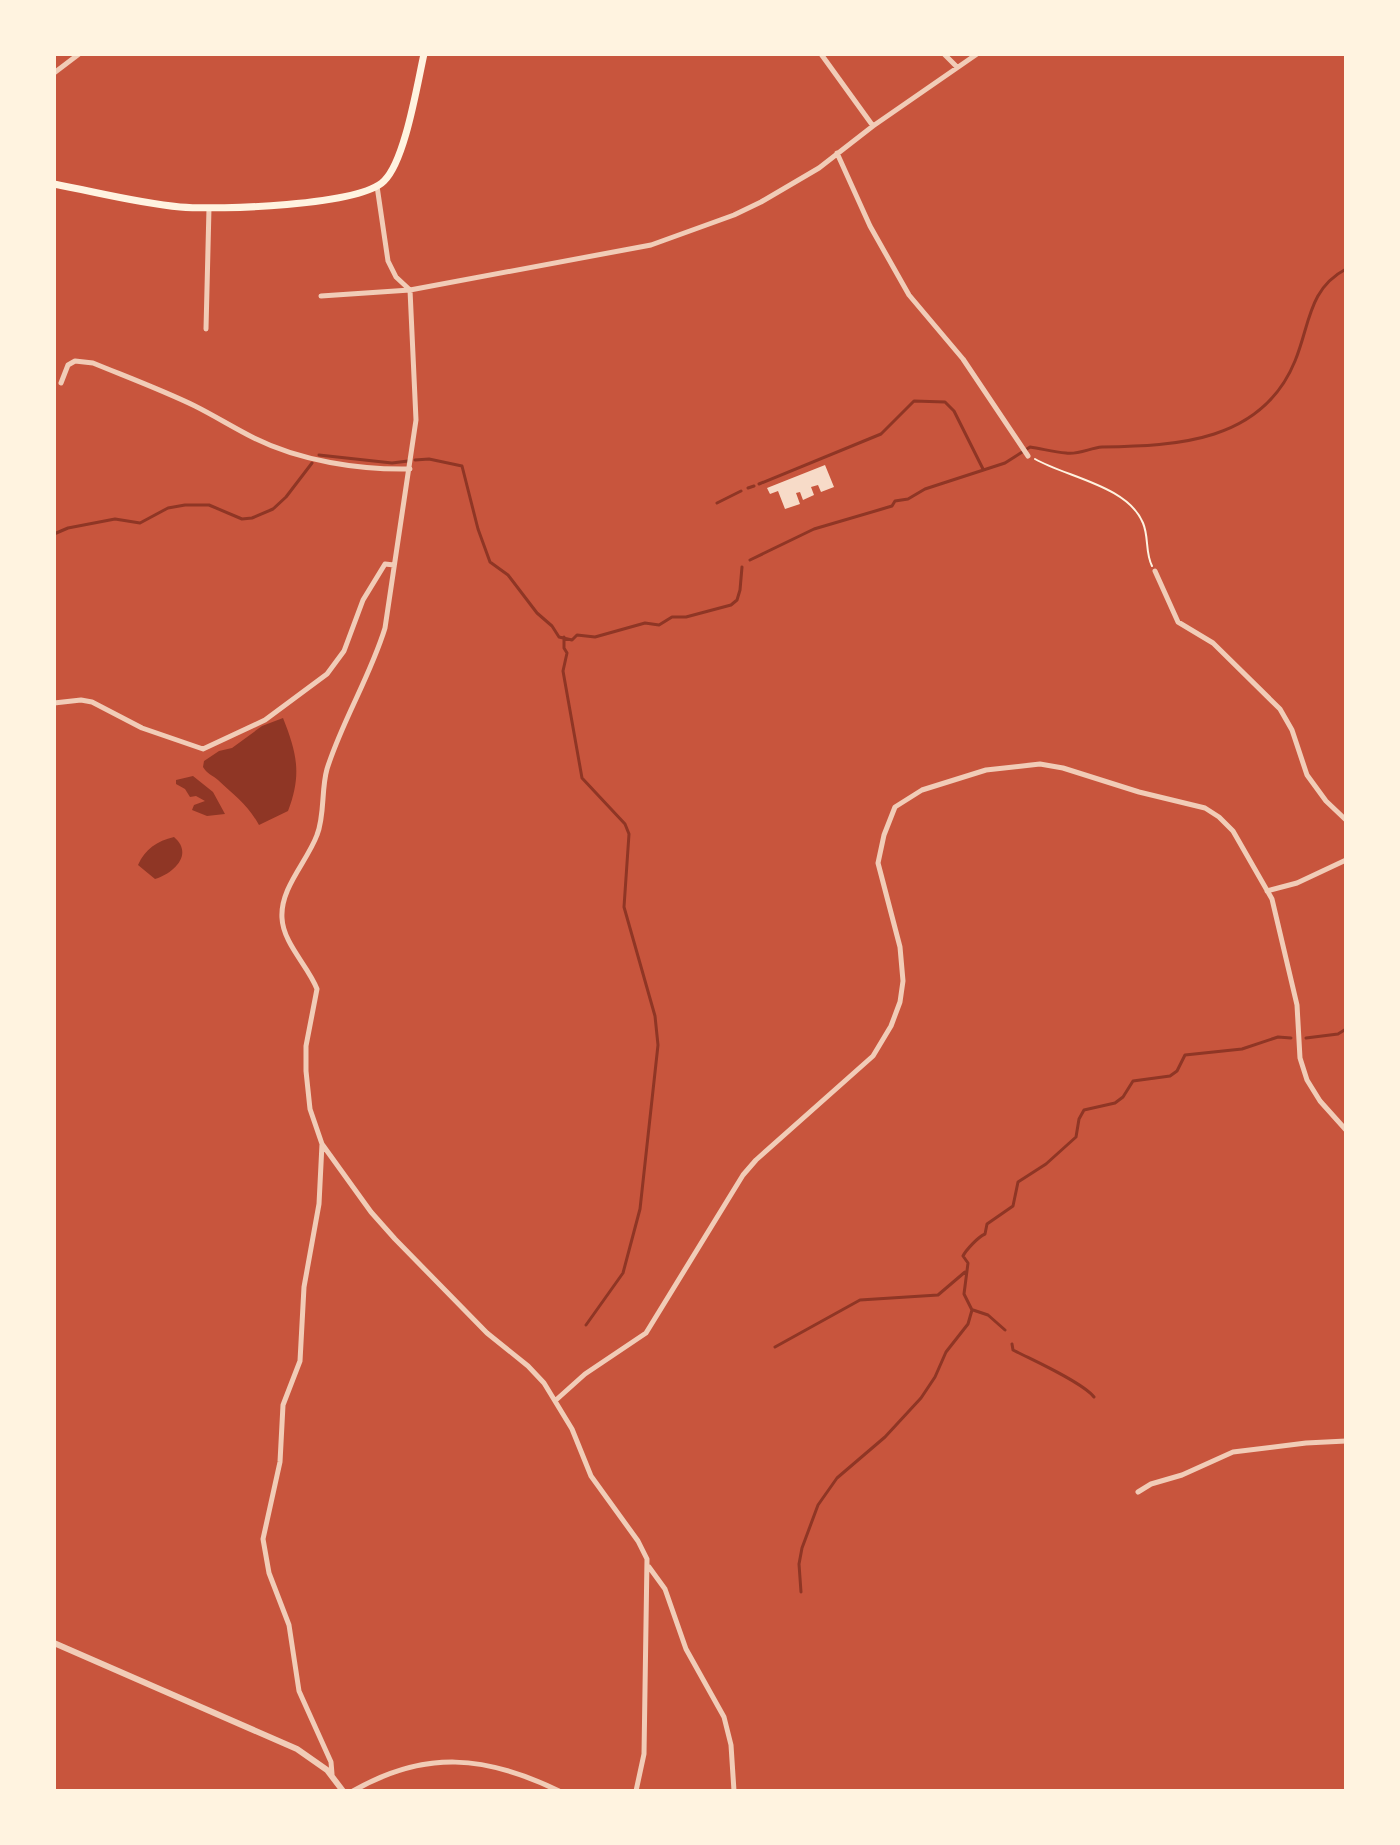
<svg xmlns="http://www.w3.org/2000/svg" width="1400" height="1845" font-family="'Noto Sans',sans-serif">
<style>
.water{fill:#8f3625}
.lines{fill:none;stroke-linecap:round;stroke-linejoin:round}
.stream{stroke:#8f3625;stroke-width:3}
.building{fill:#f7dbc8}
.path{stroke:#fff3e0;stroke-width:2}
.minor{stroke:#f1ccb7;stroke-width:5}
.tertiary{stroke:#f1ccb7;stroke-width:6}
.secondary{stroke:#fff3e0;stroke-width:7}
</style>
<rect width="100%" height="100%" fill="#c8553d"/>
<path class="water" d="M283,718C297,753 302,775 288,811L259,825C248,805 234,795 218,780C212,775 207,774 203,767L204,761L219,751L232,748L262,726Z
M193,776L213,792L225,814L207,816L192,810L194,805L205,801L196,796L190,797L185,789L176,784V780Z
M174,837C194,854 174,873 155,879L138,865C145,849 157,841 174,837Z"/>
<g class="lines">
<path class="stream" d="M319,455L392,463L408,461
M415,460L429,459L462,466L478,529L490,562L508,575L537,613L552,626L559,637L572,640L577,635L595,637L645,623L659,625L672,617H686L731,605L737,600L740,590L742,567
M759,484L881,434L914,401L945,402L954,411L983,469
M748,488L754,486
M717,503L741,491
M54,534L68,528L115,519L140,523L168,508L185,505H209L242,519L252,518L273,509L286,497L312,463
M750,560L814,529L882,509L892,506L895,501L908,499L925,489L1005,463L1030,447C1043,449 1054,452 1066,453C1078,455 1090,448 1102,447C1177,446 1262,442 1295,361C1310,325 1308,289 1346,269
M564,637V648L567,653L563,671L582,778L625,824L629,834L624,907L655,1016L658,1045L640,1209L623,1273L586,1325
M1306,1038L1338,1034L1346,1029
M973,1310L988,1315L1005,1330
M1012,1344L1013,1350L1019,1353C1037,1362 1083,1383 1094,1397
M775,1347L860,1300L938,1295L965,1272
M801,1592L799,1564L802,1548L818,1505L837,1478L885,1437L921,1398L935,1377L946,1352L968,1324L972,1310L964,1294L968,1263L963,1256C966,1250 978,1237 985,1234L987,1224L1013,1206L1018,1182L1046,1164L1076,1137L1079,1119L1084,1110L1115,1103L1123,1097L1133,1081L1170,1076L1177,1071L1185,1055L1242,1049L1278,1037L1291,1038"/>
</g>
<path class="building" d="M825,465L834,487L821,492L818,485L811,487L814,495L803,500L800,492L796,493L800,504L785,509L778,491L770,494L767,488Z"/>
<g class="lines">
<path class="path" d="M1035,459C1066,477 1128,486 1143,523C1149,537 1145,552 1152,566"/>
<path class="minor" d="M821,54L873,126
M944,54L957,67
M54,73L79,54
M837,153L870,226L909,295L963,359L1028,456
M377,186L388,261L396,277L410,290L416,420L385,628C370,677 342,721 327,769C321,790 325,815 317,835C307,862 280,888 282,918C283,943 308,966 317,989L306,1046V1071L310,1109L322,1144L371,1212L395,1239L487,1333L528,1366L544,1383L572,1429L591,1476L638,1541L647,1559L644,1754L636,1791
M321,296L410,290L651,245L734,215L761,202L819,168L873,126L977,54
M206,329L209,208
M61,383L68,365L75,361L93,363C127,377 162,390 195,406C215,416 234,428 254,438C300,461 359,470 410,469
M1155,571L1178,622L1213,643L1280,709L1292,730L1307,775L1326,801L1346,820
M54,703L81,700L92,702L142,728L203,749L265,720L327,674L344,651L363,600L385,564L394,565
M1267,891L1297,883L1346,860
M322,1144L319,1204L304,1287L300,1361L283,1405L280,1462L263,1539L269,1573L289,1625L299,1691L331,1762L332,1774
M556,1400L585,1374L646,1333L743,1175L756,1160L873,1056L891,1026L900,1002L903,981L900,947L878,863L884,835L895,807L922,790L986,770L1040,764L1063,768L1139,792L1205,808L1219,817L1233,831L1272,899L1297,1005L1300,1058L1307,1080L1320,1101L1346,1130
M1138,1492L1151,1484L1182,1475L1233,1452L1306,1443L1346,1441
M649,1567L665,1589L686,1649L724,1717L731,1745L734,1791
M353,1791C425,1750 485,1755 559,1791"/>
<path class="tertiary" d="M54,1643L297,1749L327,1770L343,1791"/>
<path class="secondary" d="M54,184C96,192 138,203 180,207C218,210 359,206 384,181C405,161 417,85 424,54"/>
</g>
<rect width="1400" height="1845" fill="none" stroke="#fff3e0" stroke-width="112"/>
</svg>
